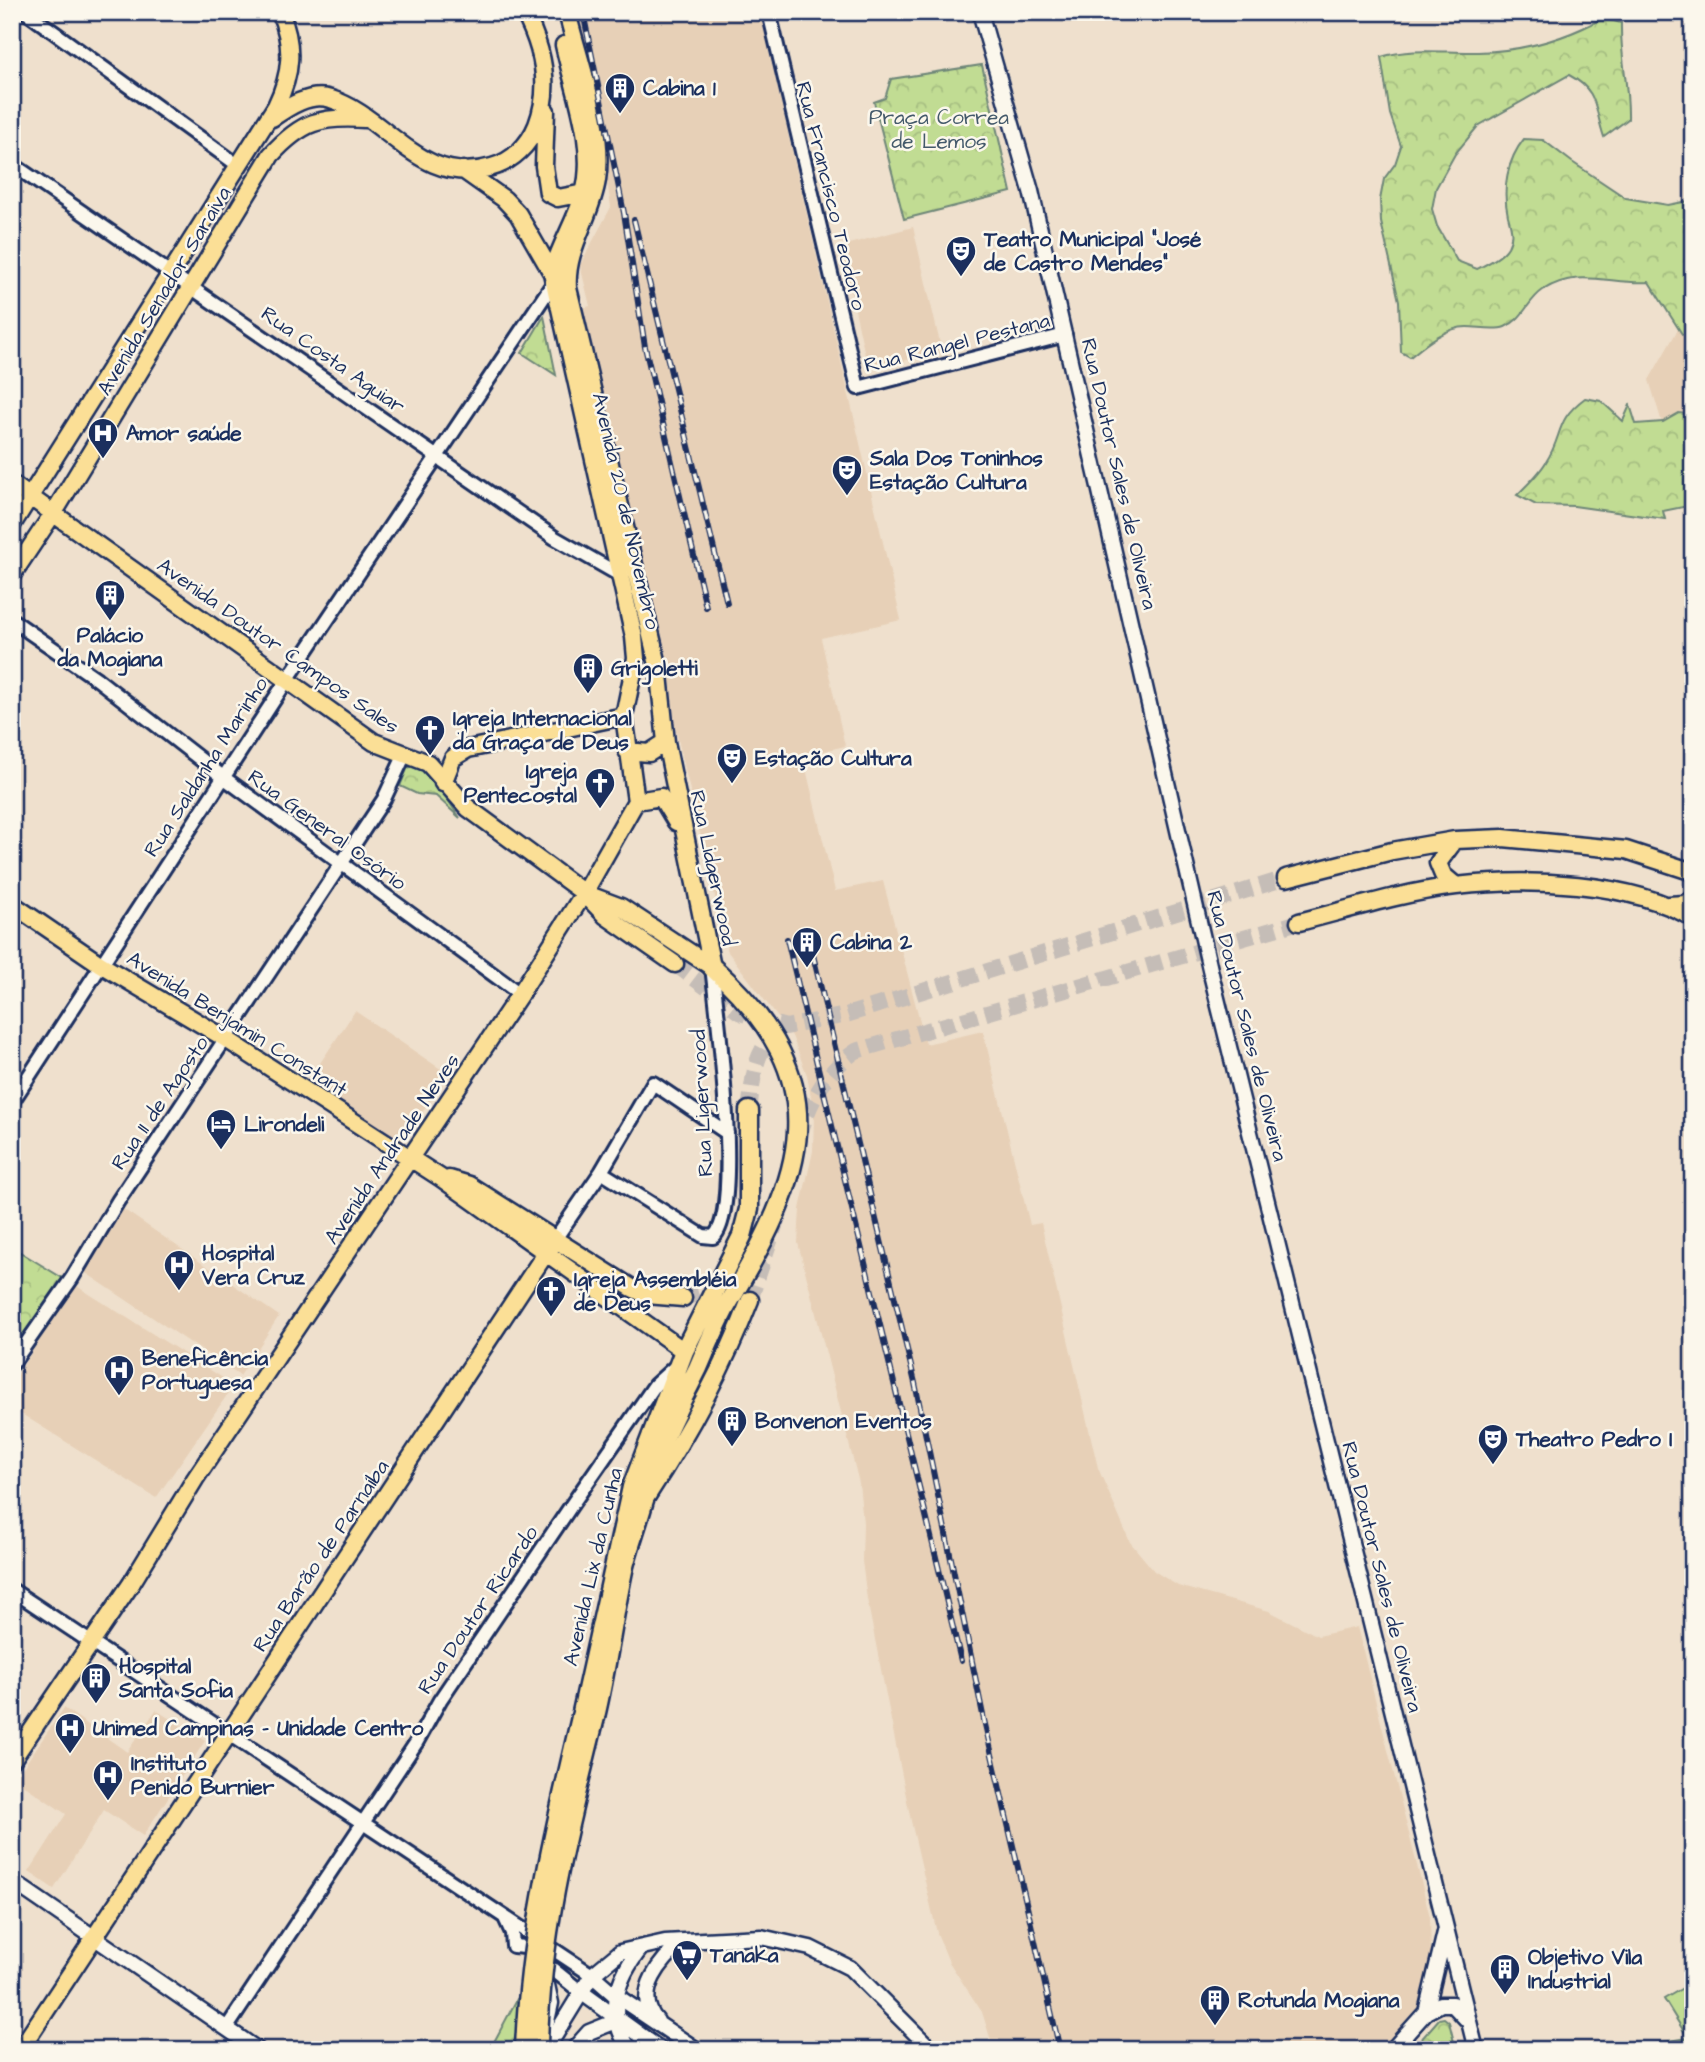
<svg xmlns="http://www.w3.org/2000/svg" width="1705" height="2062" font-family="'Architects Daughter',sans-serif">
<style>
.built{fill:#e7d0b7}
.forest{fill:url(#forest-crowns);stroke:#6e8678;stroke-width:2}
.pitch{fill:#c1dc93;stroke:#6e8678;stroke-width:2}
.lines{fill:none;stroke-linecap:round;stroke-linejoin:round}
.primary-tunnel{stroke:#c5bdb7;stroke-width:16;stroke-dasharray:16 8;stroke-linecap:butt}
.tertiary-casing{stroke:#1b2f5e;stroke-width:18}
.secondary-casing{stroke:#1b2f5e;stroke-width:19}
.primary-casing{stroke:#1b2f5e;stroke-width:21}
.trunk-casing{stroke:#1b2f5e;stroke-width:23}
.tertiary{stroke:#fbf7ec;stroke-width:12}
.secondary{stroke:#fbf7ec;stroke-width:14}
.primary{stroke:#fbdf96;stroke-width:16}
.trunk{stroke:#fbdf96;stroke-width:18}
.rail-casing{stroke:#1b2f5e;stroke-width:6}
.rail{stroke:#fbf7ec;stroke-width:3.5;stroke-dasharray:10;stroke-linecap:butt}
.trunk-bridge-casing{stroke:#1b2f5e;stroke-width:23;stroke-linecap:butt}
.trunk-bridge{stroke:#fbdf96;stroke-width:18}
.labels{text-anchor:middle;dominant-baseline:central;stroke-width:5;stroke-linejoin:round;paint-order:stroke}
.poi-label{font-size:21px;font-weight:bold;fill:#1b2f5e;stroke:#fbf7ec;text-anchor:start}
.park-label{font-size:21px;fill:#445a6b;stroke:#fbf7ec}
.street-label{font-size:21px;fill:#1b2f5e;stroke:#fbf7ec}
</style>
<defs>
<pattern id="forest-crowns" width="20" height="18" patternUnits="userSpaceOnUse" patternTransform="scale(1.75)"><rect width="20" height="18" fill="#c1dc93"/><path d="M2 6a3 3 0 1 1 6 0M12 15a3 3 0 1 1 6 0" fill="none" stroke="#a5bd81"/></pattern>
</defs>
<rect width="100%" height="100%" fill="#efe0cd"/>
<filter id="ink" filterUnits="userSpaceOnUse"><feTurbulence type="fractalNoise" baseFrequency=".0143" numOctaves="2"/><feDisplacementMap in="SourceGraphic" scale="14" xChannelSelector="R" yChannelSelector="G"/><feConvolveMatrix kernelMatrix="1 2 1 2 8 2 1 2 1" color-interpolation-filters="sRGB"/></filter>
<g filter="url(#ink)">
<path class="built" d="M573,12H760L901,620L821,638L845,746L803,756L835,891L883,881L926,1044L983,1031L1030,1225L1041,1223L1098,1468L1130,1542L1154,1571L1178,1586L1269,1611L1318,1636L1357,1627L1430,1917L1431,1955L1425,1993L1408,2025L1385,2050H994L982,2012L949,1962L937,1933L911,1821L867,1599L862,1561L863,1523L859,1483L798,1243L800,1209L813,1151L814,1114L807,1075L792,1036L728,952L577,310L590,306L580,265L611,207L602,145Z
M913,227L942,352L868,369L841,246Z
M1693,303V524L1649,380Z
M355,1011L448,1074L400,1145L306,1084Z
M123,1209L279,1316L240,1376L80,1269L115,1213Z
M75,1285L234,1385L156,1498L12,1408V1383Z
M64,1708L127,1752L156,1710L205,1741L143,1836L104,1810L54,1889L29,1872L66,1814L15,1779Z"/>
<path class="forest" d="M1603,18L1621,23C1620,56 1629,86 1628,119L1604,137C1594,108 1599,91 1569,75L1478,126L1455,154L1436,188L1432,209L1437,226L1457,261L1477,269C1487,264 1502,257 1508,247C1514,236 1511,227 1508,216C1502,189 1507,160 1524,139L1543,140L1572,162L1626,198L1668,205L1689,201L1693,211V340L1682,334L1649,282C1612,285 1578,267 1543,290C1527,301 1524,319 1505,327C1495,331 1479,327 1467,327C1446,327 1426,344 1410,357L1401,352L1399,301L1381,222L1380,200L1384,179L1395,164L1401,146L1390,114L1381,57C1412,47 1446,53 1478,52C1521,51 1565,39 1603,18Z
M982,65L1011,192L904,219L874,102L885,98L891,79Z
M544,316L556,375L522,353Z
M1585,398L1601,401L1623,421L1630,405L1636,424L1663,422L1679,413L1693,415V505L1663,511L1665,519L1574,506L1536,505L1517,495C1527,485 1539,474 1546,462C1564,434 1554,421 1585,398Z
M421,760L460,818L436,796L417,794L400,786L407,769Z
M12,1247L64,1279L12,1366Z
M517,1999L524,2002L517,2050L494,2042Z
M1444,2018L1449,2022L1456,2050H1412L1439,2019Z"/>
<path class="pitch" d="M1693,1982V2050H1615L1688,2038L1664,1999Z"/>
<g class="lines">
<path class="primary-tunnel" d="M675,964L739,1012L754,1018L786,1027L846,1015L1286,878
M749,1111C753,1083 753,1049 778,1032
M799,1137C810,1101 824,1073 856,1051L1299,922
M683,1298L709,1291L750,1260
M750,1300L777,1220"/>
<g class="tertiary-casing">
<path id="tertiary" d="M26,12L239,166
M769,12L858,388L1065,335
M12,164L555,538L618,574L624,573
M12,620L97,679L223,777L520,994
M12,1102L287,680L554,282
M601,1172L703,1236L713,1237C743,1213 717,1010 712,967
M555,1239L601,1172L653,1083L727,1133
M12,1364L72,1278L118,1201L384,799L404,756
M12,1590L592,1975
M505,1918L512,1933L513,1946L525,1947L581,1992
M228,2026L416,1743L440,1700L573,1503L655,1385L676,1366"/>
</g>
<g class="secondary-casing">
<path id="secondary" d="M980,12L1031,191L1212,978L1476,2050
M12,1881L258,2050
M592,1975L615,1995L697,2050
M581,1992L661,2050
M1426,2012L1441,2004H1452L1468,2021
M657,2021C631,1993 663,1958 684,1941
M542,2044L551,2003L545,1976
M546,2050L592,1975L620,1952L665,1942L761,1937L810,1948L850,1968L932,2050
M573,2050L589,2032L619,2020
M630,2050C605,2013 616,1979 641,1948
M1392,2050L1426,2012L1446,1928"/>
</g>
<g class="primary-casing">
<path id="primary" d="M567,12C579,62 605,129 597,180C591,218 565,249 568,288L658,665L666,742L712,967
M546,111L544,166L548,193L558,198L584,193
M272,118C288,107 310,92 331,99C387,116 420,188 492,167C513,161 529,145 537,125C552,86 543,48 524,12
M463,170L504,199L518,214L552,273L634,637L636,658L624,716L636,801
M552,273C560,245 576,221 584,193C597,147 574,91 564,45
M12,484L374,742L428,763L468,808L584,893L606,916L675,964
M12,525L276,106C292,73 294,46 280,12
M12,575L58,506L271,155C302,121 321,116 365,119
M627,751L649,753L666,742
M443,783L453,758L468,749L624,716
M636,801L661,797L676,822
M1455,840L1438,863L1443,875L1456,886
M1286,878L1392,851L1455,840L1503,838L1626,850L1693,872
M584,893L621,907L712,967
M12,904L100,964L226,1039L441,1178L684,1351
M1669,905L1685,904L1693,899
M1299,922C1350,909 1404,892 1456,886C1529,878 1629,881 1693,918
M449,1179L469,1185L632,1288L647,1295L683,1298
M647,1496C688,1433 723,1370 750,1300
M12,1760L131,1584L195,1479L520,994L584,893L636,801
M20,2050L555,1239"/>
</g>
<g class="trunk-casing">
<path id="trunk" d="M581,1717L632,1487L684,1351L742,1236L749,1209V1111
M595,1717C607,1667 613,1616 624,1566C630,1543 638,1522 644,1500C647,1492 647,1482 650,1474C662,1437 681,1402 698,1368C707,1347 716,1325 727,1305C805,1174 841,1083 712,967"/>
</g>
<use href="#tertiary" class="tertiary"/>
<use href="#secondary" class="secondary"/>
<use href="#primary" class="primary"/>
<use href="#trunk" class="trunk"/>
<g class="rail-casing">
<path id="rail" d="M583,12L624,213L645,347L706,607
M634,220L727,603
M808,934L915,1383L984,1720L1060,2050
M787,939L961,1661"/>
</g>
<use href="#rail" class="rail"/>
<g class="trunk-bridge-casing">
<path id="trunk-bridge" d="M525,2050C529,1935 555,1828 581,1717
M538,2050C539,1936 568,1826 595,1717"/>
</g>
<use href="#trunk-bridge" class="trunk-bridge"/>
</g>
</g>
<defs>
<g id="building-pin" transform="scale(1.575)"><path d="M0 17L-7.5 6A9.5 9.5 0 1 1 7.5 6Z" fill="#1b2f5e" stroke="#fbf7ec"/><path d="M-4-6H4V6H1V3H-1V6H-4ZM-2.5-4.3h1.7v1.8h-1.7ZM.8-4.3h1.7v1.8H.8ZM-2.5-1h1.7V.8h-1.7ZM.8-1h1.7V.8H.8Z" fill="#fff"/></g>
<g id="theatre-pin" transform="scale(1.575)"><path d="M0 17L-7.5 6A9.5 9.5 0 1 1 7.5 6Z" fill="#1b2f5e" stroke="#fbf7ec"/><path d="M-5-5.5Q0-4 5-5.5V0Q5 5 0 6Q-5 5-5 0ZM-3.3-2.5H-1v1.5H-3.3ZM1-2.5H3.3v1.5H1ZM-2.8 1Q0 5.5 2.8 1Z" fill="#fff"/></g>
<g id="hospital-pin" transform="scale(1.575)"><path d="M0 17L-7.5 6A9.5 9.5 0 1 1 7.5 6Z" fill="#1b2f5e" stroke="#fbf7ec"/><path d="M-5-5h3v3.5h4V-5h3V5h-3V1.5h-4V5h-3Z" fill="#fff"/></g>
<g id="church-pin" transform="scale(1.575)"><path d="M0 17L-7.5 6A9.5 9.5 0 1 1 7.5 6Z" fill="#1b2f5e" stroke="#fbf7ec"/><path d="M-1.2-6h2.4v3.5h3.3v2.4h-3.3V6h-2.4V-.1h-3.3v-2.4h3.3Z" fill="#fff"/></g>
<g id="hotel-pin" transform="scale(1.575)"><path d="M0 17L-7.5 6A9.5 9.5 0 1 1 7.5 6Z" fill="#1b2f5e" stroke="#fbf7ec"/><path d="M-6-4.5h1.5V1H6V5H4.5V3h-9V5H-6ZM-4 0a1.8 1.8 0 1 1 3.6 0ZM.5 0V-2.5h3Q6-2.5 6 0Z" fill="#fff"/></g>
<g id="supermarket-pin" transform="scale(1.575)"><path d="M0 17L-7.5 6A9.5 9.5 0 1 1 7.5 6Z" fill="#1b2f5e" stroke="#fbf7ec"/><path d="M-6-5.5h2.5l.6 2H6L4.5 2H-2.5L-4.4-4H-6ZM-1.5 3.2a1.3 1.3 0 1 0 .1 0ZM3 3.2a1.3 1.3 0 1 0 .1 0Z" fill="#fff"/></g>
</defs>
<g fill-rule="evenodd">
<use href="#building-pin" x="620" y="88"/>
<use href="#theatre-pin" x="961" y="251"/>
<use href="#hospital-pin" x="103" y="433"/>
<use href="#theatre-pin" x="847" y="470"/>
<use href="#building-pin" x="110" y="595"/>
<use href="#building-pin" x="588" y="668"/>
<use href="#church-pin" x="430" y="730"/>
<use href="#theatre-pin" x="732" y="758"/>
<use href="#church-pin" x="600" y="783"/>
<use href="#building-pin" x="807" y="942"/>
<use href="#hotel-pin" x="221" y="1124"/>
<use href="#hospital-pin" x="179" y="1265"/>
<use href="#church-pin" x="551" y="1291"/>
<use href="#hospital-pin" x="119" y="1370"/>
<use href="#building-pin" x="732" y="1421"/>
<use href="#theatre-pin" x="1493" y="1439"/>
<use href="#building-pin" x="96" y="1678"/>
<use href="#hospital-pin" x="70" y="1728"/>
<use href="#hospital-pin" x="108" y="1775"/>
<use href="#supermarket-pin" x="687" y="1955"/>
<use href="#building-pin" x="1505" y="1969"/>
<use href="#building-pin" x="1215" y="2000"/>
</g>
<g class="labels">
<g class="poi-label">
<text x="643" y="88">Cabina 1</text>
<text x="984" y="239">Teatro Municipal "José<tspan x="984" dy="24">de Castro Mendes"</tspan></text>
<text x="126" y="433">Amor saúde</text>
<text x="870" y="458">Sala Dos Toninhos<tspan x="870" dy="24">Estação Cultura</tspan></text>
<text x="110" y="635" text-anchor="middle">Palácio<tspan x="110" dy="24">da Mogiana</tspan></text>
<text x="611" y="668">Grigoletti</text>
<text x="453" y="718">Igreja Internacional<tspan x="453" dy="24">da Graça de Deus</tspan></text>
<text x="755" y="758">Estação Cultura</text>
<text x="577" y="771" text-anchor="end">Igreja<tspan x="577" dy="24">Pentecostal</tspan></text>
<text x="830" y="942">Cabina 2</text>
<text x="244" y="1124">Lirondeli</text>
<text x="202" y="1253">Hospital<tspan x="202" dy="24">Vera Cruz</tspan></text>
<text x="574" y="1279">Igreja Assembléia<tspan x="574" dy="24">de Deus</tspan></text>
<text x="142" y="1358">Beneficência<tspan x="142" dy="24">Portuguesa</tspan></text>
<text x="755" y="1421">Bonvenon Eventos</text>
<text x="1516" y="1439">Theatro Pedro I</text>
<text x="119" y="1666">Hospital<tspan x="119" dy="24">Santa Sofia</tspan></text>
<text x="93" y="1728">Unimed Campinas - Unidade Centro</text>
<text x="131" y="1763">Instituto<tspan x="131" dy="24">Penido Burnier</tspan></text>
<text x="710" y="1955">Tanaka</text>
<text x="1528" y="1957">Objetivo Vila<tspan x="1528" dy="24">Industrial</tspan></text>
<text x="1238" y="2000">Rotunda Mogiana</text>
</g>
<g class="park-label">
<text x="939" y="117">Praça Correa<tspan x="939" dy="24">de Lemos</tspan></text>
</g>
<g class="street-label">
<text transform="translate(831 196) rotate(76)">Rua Francisco Teodoro</text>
<text transform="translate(164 291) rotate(-59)">Avenida Senador Saraiva</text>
<text transform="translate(957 343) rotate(-14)">Rua Rangel Pestana</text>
<text transform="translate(333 360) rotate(35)">Rua Costa Aguiar</text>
<text transform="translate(1119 474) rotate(77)">Rua Doutor Sales de Oliveira</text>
<text transform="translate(626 511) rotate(77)">Avenida 20 de Novembro</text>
<text transform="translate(278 646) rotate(35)">Avenida Doutor Campos Sales</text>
<text transform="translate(206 767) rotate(-57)">Rua Saldanha Marinho</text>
<text transform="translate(327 830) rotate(36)">Rua General Osório</text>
<text transform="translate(713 868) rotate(78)">Rua Lidgerwood</text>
<text transform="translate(237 1024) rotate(32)">Avenida Benjamin Constant</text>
<text transform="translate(1247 1026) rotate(76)">Rua Doutor Sales de Oliveira</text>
<text transform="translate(160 1103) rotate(-56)">Rua 11 de Agosto</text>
<text transform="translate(702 1103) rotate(-93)">Rua Ligerwood</text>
<text transform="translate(392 1149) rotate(-56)">Avenida Andrade Neves</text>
<text transform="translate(321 1556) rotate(-56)">Rua Barão de Parnaíba</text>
<text transform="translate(593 1567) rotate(-77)">Avenida Lix da Cunha</text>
<text transform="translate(1382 1577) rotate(76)">Rua Doutor Sales de Oliveira</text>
<text transform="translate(478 1610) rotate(-56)">Rua Doutor Ricardo</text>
</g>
</g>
<rect width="1705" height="2062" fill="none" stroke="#fbf7ec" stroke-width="42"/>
<rect x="21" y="21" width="1663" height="2020" fill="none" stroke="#1b2f5e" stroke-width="2.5" filter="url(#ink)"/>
</svg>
